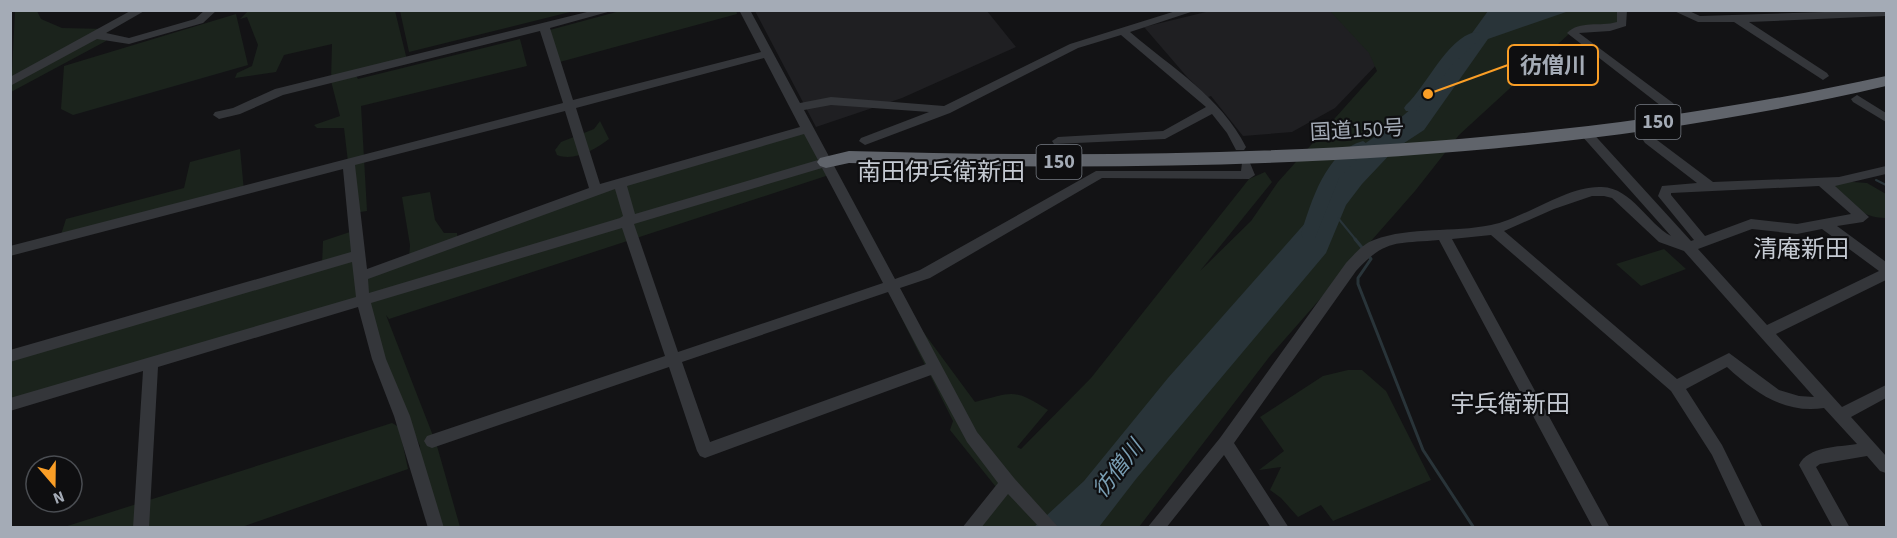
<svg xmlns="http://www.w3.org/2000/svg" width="1897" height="538" font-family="'Source Sans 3','Noto Sans JP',sans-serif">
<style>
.built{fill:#1f1f22}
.green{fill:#1b231c}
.water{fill:#293439}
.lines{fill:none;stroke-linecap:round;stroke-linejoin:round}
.stream-far1{stroke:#293439;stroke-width:2}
.stream{stroke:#293439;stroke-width:3}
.river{fill:#293439;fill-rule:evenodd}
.minor{fill:#34363a;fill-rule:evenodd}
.highway{fill:#60646b;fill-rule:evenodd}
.labels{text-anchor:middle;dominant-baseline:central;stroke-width:4.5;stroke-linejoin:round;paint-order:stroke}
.shield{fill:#0e0e10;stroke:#777c84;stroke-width:1.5}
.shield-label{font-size:20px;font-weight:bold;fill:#a4abb6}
.street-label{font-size:21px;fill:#a4abb6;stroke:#0e0e10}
.water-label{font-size:22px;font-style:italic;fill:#799eb3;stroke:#0e0e10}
.quarter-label{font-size:24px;fill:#c5cad2;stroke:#0e0e10}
.leader{fill:none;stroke:#fa9e26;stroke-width:2}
.callout-dot{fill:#fa9e26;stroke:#0e0e10;stroke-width:2}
.callout{fill:#0e0e10;stroke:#fa9e26;stroke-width:2}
.callout-label{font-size:22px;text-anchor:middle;font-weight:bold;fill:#a4abb6}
</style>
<rect width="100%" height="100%" fill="#131315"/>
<path class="built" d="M755,11H987L1016,47L902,98L816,127Z
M1210,11H1332L1381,60L1335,108L1292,132L1243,136L1211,96L1208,97L1188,78L1144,27Z"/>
<path class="green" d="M249,10L395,11L407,60L355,74L358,79L520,39L527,66L361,106L367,211L354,213L344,128H317L314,125L340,116L331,81L332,44L284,55L276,72L235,78L237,73L252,66L258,45L247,17L240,19Z
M736,10L737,14L556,63L546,31L620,11Z
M15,11H37L41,19L62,28L107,29L106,41L11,92Z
M400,11V10L574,11L409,52Z
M1330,11H1624L1622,24L1570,33L1459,135L1415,191L1270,356L1139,527H970L1000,492L950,430L953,421L889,293L924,333L975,402C1014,392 1013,388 1048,410L1017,447L1021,449L1091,378L1249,179L1265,172L1272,182L1200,271L1251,221L1278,182L1377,71L1369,53Z
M236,14L248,65L73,115L61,109L64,66Z
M600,121L609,139C596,149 574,162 557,155L555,150L561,142L594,129Z
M807,129L832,174L389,319L386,315L437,446L460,527H437L421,474L420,446L376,348L363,300L11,401V358L322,265L323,241L356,230L360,276L409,259L410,245L402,197L430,192L435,220L444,233H457L458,241L597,192Z
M240,149L244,191L60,238L66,219L184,188L190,162Z
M1839,181L1867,183L1886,194V218C1860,218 1842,199 1822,182Z
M1664,249L1686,269L1641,286L1616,264Z
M1348,370H1362L1386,391L1431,480L1333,521L1321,505L1298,517L1281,498L1270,490L1281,467L1259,470L1284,451L1260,417L1323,376Z
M392,423L399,427L408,469L242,527L61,528Z"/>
<path class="water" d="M1488,11H1569L1488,39L1424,130L1395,149L1362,184L1346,205L1326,253L1136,479L1099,527L1033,528L1084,481L1168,378L1315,212L1350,154L1397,121L1428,94Z"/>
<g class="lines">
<path class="stream-far1" d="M1876,180L1886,185
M1338,218L1356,240"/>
<path class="stream" d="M1355,239L1364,250
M1368,255L1371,259L1358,278V284L1423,450L1474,528"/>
<path class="river" d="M1475,32L1480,33V39L1453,64L1416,111H1406L1404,108L1406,105C1427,86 1446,39 1475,32Z
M1363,141L1370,146L1339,178L1315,238H1303L1301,234C1311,202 1326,151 1363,141Z"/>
<path class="minor" d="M132,10H146L106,33L129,38L195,19L205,10H217L203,23L129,44L97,39L10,86V77Z
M595,10H615L550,28L573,100L761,52L739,10H750L800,103L831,97L944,106L1070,44L1179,10H1197L1130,32C1172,68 1221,97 1246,147L1244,150H1236L1227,133L1212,114L1165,139L1054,144L1052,141L1058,137L1163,131L1206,107L1121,35L1078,48L950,113L865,145L859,141L861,138L929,112L831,105L804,110L895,279L920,270L1096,171H1241L1242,163H1250L1255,175L1249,179L1102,178L930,278L900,288L977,432L1014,478L1059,528H1040L1008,494L981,528H962L998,483L967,442L931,375L705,458L700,456L697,451L669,367L432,448L427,446L424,441L427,436L665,356L622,228L371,303L386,359L410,416L444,528H428L394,416L372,359L358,307L158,367L149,528H133L143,371L10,411V398L356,297L352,262L10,362V350L351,252L343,169L10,256V246L563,103L540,31L283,95L240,114L219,119L213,115L215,112L233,108L275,89ZM764,58L800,127L600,184L576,108ZM565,111L589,188L367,269L355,165ZM804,134L818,160L635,214L627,186ZM822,168L883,283L678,352L634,224ZM615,189L623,216L620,218L369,293L368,279ZM888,292L926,364L710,442L682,362Z
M1617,10H1627L1626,26L1610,31L1579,33L1673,103L1675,106L1673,109H1665L1567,33C1580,20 1600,27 1617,22Z
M1672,10H1687L1700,16L1886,10V16L1749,22L1827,73L1829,76L1823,80L1734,22H1698Z
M1857,95L1886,113V122L1853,102L1851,99Z
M1585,128L1589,129L1691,241L1694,240L1658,196L1662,186L1697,183L1645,143L1643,140L1645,137H1653L1713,182L1839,177L1886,166V174L1835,186L1869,217L1863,222L1837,226L1886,262V280L1776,334L1842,407L1886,385V398L1851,417L1886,456V473L1880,471L1867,456L1820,464L1816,467L1850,528H1833L1799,465C1808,446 1839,447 1857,444L1824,408C1785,414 1755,393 1727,367L1686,389L1722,445L1763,528H1746L1712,455L1671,391L1491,235L1452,239L1610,528H1593L1439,240C1398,244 1386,238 1356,271L1234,443L1289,528H1271L1224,455L1166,528H1147L1220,438L1346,263C1354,255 1362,244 1374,240C1411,226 1453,233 1491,225C1524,219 1567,185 1602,187C1632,188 1648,224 1671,236L1581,135L1579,132ZM1819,186L1851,214L1797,224L1751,219L1705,236L1671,195V193ZM1592,196H1604L1612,198L1659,242L1684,251L1814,397L1799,396L1779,390L1729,353L1677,379L1504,231L1554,209ZM1752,229L1797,234L1822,229L1879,271L1767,325L1698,249Z"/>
<path class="highway" d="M1886,76V86C1548,165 1195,173 849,163L826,168L820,166L817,162L820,158L849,151C1195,161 1547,151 1886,76Z"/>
</g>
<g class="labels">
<g class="shield">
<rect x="1635.5" y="105" width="45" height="34" rx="4.5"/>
<rect x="1036.5" y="145" width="45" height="34" rx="4.5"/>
</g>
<g class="shield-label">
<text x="1658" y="122">150</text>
<text x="1059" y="162">150</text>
</g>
<g class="street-label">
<text transform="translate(1357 130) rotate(-3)">国道150号</text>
</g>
<g class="water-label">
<text transform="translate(1118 469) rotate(-52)">彷僧川</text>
</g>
<g class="quarter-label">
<text x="941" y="172">南田伊兵衛新田</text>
<text x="1801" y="249">清庵新田</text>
<text x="1510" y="404">宇兵衛新田</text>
</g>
</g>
<path class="leader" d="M1428 94L1508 65"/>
<circle class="callout-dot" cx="1428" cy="94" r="6"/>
<rect class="callout" x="1508" y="45" width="90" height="40" rx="6"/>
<g class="callout-label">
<text x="1553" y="73">彷僧川</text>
</g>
<rect width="1897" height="538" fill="none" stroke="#a4abb6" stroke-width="24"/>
<g transform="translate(54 484) rotate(160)"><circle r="28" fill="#0e0e10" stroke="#4a4d52" stroke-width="1.5"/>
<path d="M0-4.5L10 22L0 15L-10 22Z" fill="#fa9e26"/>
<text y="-9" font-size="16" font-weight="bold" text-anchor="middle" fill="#a4abb6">N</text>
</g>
</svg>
